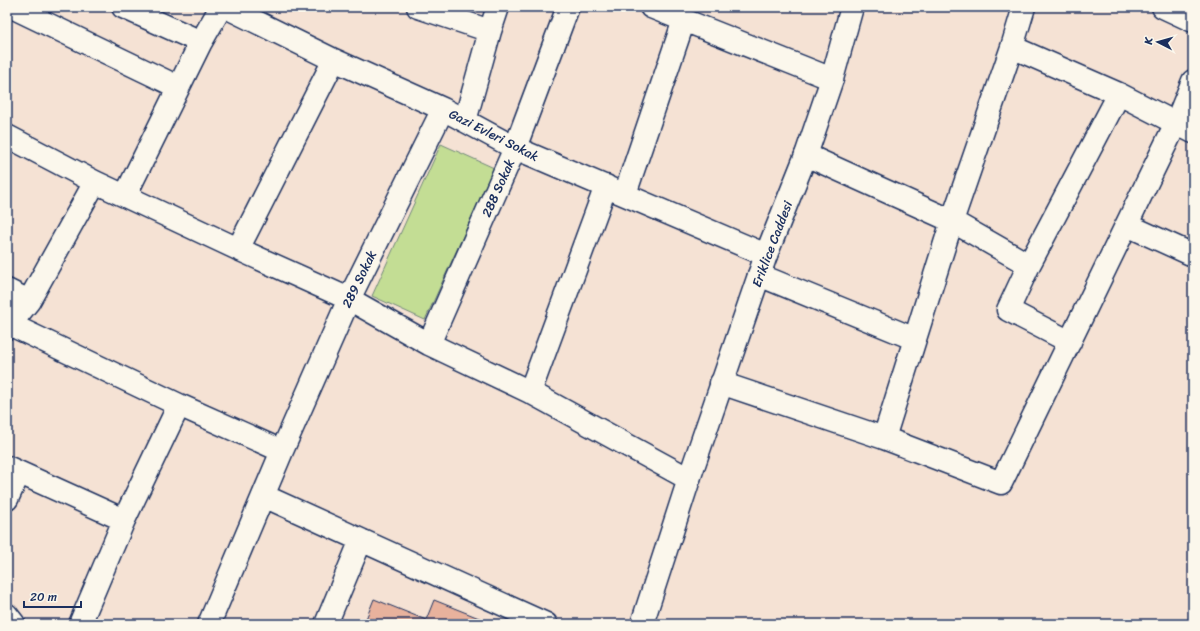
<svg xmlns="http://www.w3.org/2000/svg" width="1200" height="631" font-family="Sriracha,sans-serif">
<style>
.green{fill:#c3dd94;stroke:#6f8679}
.building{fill:#e8b29d;stroke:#1b2f5e}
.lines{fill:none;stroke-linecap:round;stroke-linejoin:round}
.street-casing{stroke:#1b2f5e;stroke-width:25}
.secondary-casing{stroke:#1b2f5e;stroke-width:25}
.street{stroke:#fbf7ec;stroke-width:22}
.secondary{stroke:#fbf7ec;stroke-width:22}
.labels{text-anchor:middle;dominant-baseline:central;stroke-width:4;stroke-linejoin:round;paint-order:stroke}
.street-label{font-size:13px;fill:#1b2f5e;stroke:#fbf7ec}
</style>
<rect width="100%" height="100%" fill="#f5e2d4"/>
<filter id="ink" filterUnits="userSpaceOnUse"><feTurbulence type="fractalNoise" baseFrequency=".025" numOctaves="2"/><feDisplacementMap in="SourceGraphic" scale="8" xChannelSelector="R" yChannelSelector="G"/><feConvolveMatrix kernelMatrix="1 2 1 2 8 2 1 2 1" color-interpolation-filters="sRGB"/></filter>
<g filter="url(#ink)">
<path class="green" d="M441,144L494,168L425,320L372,296Z"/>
<path class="building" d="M374,599L426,620L434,600L494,624H364Z"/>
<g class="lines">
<g class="street-casing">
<path id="street" d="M12,7L178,87
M123,7L201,42
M226,7L334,60L443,109L515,148L766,255
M418,7L490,31
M651,7L832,79
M1163,7L1193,21
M1012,47L1119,94L1193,132
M465,121L490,31L498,7
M7,136L95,182L238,249L349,299L429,344L530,392L689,479
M806,155L952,221L1029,265
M625,194L684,20
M125,196L201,42L221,7
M1127,225L1193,255
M238,249L334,60
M759,275L915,339
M7,290L29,301
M9,324L179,405L282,451
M7,328L29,301L95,182
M1070,342L1008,310L1029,265L1119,94
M429,344L515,148L568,7
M721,383L884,438L952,221L1012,47L1024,7
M530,392L606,186
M884,438L1001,483L1176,123L1193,81
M7,467L124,520L179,405
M264,496L546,624
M7,499L19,473
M7,615L14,624
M80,624L124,520
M209,624L282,451L349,299L443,109
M326,624L361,540"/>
</g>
<g class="secondary-casing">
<path id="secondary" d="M642,624L689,479L766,255L806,155L832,79L852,7"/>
</g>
<use href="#street" class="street"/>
<use href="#secondary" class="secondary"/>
</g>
</g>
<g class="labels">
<g class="street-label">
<text transform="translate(494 135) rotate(27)">Gazi Evleri Sokak</text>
<text transform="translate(498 188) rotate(-66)">288 Sokak</text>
<text transform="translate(772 244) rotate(-69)">Eriklice Caddesi</text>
<text transform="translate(359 279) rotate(-64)">289 Sokak</text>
</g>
</g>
<rect width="1200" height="631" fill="none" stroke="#fbf7ec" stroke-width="24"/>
<rect x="12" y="12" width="1176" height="607" fill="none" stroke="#1b2f5e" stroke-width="1.5" filter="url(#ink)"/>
<g transform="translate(1158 42) rotate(276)" stroke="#fbf7ec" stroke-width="3" paint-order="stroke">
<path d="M0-3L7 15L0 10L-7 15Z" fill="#1b2f5e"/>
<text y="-6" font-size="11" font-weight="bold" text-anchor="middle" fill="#1b2f5e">K</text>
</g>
<path d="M24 601v6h57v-6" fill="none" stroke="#1b2f5e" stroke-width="2"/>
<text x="30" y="601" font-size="12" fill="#1b2f5e" stroke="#fbf7ec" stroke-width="3" paint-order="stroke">20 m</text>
</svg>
